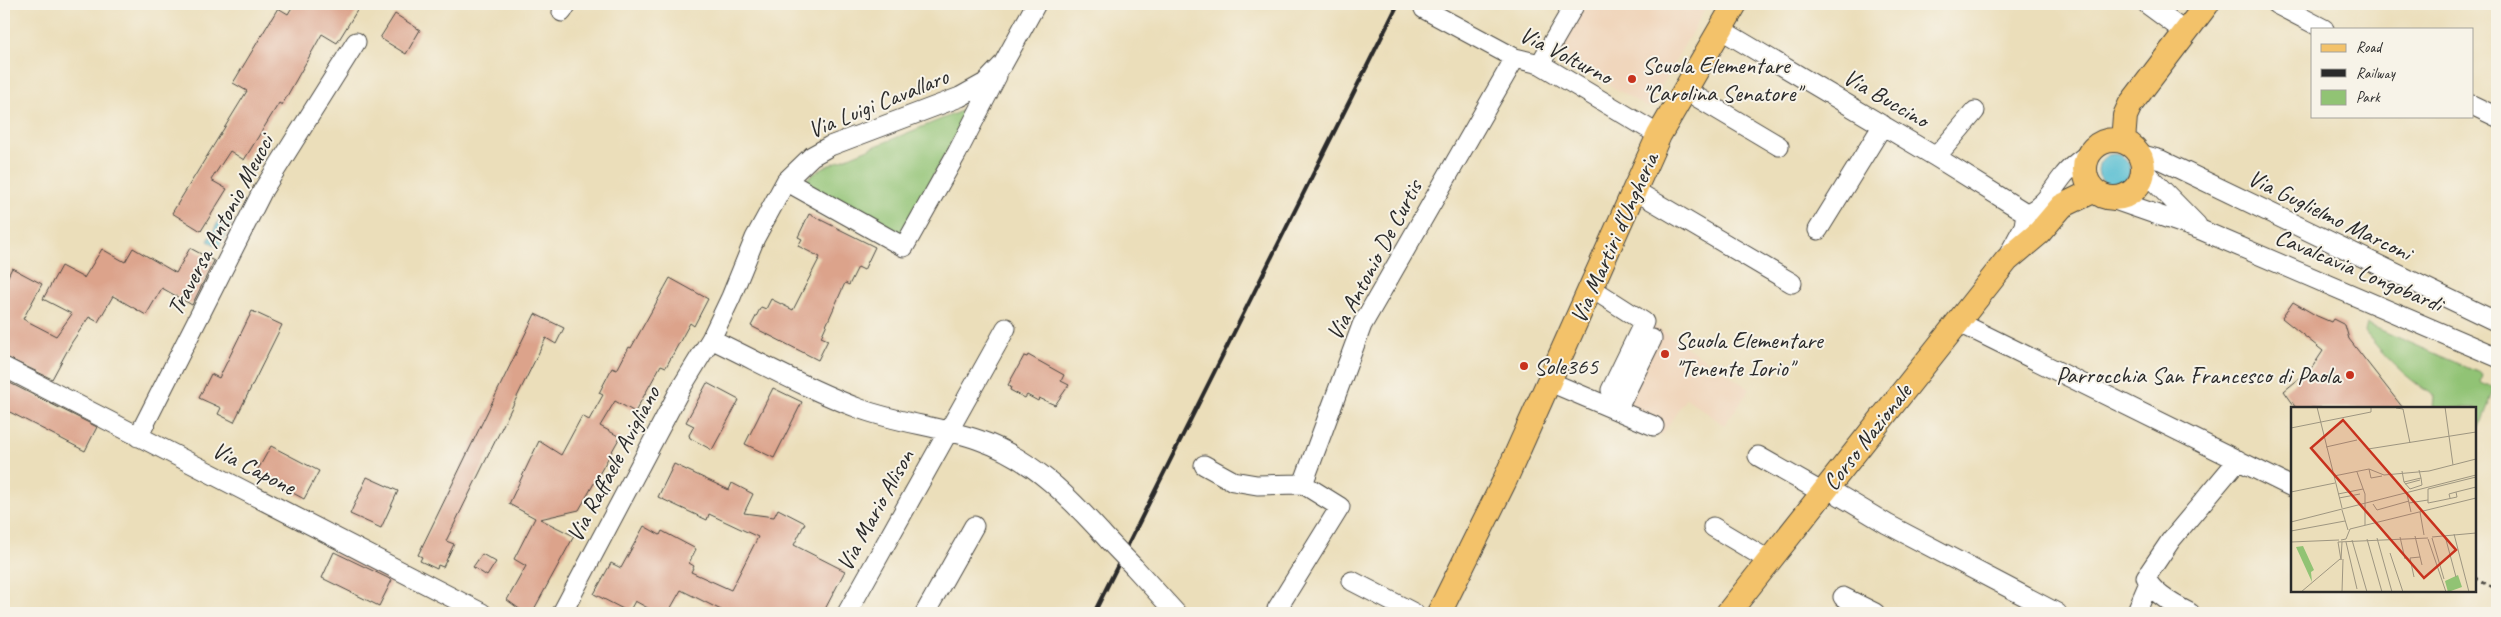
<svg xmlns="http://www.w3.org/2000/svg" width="2501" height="617" font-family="Caveat,sans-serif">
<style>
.built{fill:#f0d6bc}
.green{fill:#91c374;stroke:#5e7750}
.water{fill:#54bdd2;stroke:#40747e}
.building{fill:#dca38b}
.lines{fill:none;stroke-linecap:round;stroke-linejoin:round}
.minor-casing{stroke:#484640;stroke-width:21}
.major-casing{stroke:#484640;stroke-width:26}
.path{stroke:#484640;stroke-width:3;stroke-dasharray:4 4;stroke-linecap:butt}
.minor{stroke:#fff;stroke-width:19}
.major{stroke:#f3c26a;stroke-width:24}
.rail{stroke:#2b2b2b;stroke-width:4}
.minor-bridge-casing{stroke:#484640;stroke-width:21;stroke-linecap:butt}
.minor-bridge{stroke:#fff;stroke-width:19}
.poi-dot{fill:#c8321e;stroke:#f7f3e8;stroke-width:2}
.labels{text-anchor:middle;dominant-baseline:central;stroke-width:4;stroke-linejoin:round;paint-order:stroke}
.street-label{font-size:24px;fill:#2b2b2b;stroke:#f7f3e8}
.poi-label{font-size:24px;fill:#2b2b2b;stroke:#f7f3e8;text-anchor:start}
.inset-road{fill:none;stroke:#9e9681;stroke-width:1}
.view{fill:#c8321e;fill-opacity:0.15;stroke:#c8321e;stroke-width:2.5}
.inset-edge{fill:none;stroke:#2b2b2b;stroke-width:2.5}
</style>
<rect width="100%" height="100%" fill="#f7f3e8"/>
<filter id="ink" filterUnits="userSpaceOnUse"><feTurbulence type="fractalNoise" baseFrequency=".02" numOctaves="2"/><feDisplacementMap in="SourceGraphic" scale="10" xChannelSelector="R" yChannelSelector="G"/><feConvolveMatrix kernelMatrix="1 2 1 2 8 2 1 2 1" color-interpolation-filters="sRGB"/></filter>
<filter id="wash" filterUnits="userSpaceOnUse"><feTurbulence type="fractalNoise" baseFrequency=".0096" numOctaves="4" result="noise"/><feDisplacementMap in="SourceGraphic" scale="20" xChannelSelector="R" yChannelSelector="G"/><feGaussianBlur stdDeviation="1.12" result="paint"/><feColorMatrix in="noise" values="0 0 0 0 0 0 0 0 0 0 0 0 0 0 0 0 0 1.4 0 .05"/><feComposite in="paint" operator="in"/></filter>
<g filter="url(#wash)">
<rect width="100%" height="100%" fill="#ebdeba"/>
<path class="built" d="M1579,4H1708L1648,108L1552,51Z
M1650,323L1750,389L1724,425L1686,398L1662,435L1566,395L1609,402Z"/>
<path class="green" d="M971,107L899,238L801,183L822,168Z
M2367,324L2482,374L2480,382L2495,388L2475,439V408H2433L2434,396C2406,378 2386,358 2365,332Z"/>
<path class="water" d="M2098 170a16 16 0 1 1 32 0a16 16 0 1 1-32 0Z
M222,215L233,221L219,247L208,241Z"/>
<g id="blocks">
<path class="building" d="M294,4H361L337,43L322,34L282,105L279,103L244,160L230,151L211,180L227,189L201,231L172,213L247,91L233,83L278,8L288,14Z
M395,14L420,30L406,54L380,38Z
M809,214L875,247L864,270L858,267L849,285L845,283L821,337L828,340L818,360L751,326L761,307L766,309L771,299L793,310L820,257L798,246L802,239L798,237Z
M133,248L176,273L190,248L214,261L192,305L162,288L146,315L113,296L98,322L89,317L72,342L52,379L4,356V284L12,268L42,284L23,319L56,336L72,314L43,299L61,266L84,278L102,249L125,262Z
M670,278L708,299L694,326L690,323L666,367L661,365L635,412L615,401L600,426L620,437L579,510L540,519L574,536L532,613H525L507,600L526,566L514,559L535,518L509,504L539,441L561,455L582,416L589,420L603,395L599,393L612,368L617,370L629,347L631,348Z
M2293,302L2317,316L2331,322L2333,319L2345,325L2349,339L2403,408H2296L2284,391L2311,369L2323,351L2282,318Z
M252,311L282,325L234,422L218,414L221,408L199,398L211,374L219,378Z
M535,314L564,328L556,344L546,338L446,541L454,544L443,567L438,565L437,569L420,561L422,557L418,555Z
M1028,355L1064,375L1061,381L1069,385L1055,405L1039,398L1038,401L1027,395L1025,398L1010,390L1011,387L1008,385L1024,356L1027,357Z
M4,380L97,427L85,451L4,409Z
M707,383L739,400L712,450L690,438L689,435L694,426L686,422Z
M773,388L802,402L774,458L745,444Z
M271,446L319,471L304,499L256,473Z
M674,464L729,490L732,483L753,494L744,513L774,517L778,509L805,523L794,545L845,571L823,613H727L681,590L668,613H657L635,601L629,612L594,594L611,563L621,568L644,526L660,535L662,531L696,549L689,563L694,566L691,572L731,590L758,537L709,514L707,520L658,497Z
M367,477L398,491L381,528L350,514Z
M334,552L392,580L379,606L322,578Z
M482,554L496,562L487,576L473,567Z"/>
</g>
</g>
<g filter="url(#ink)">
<use href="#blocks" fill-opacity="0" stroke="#484640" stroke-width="1"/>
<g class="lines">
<g class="minor-casing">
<path id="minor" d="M2147,4L2185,32
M2276,4L2324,29
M1424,9L1515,58L1540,64L1659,135
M562,12L567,4
M1720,29L1936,157L2026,213
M1540,64L1575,4
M1685,90L1779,146
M2472,105L2497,117
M2139,154L2161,160L2497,322
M1936,157L1975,111
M2143,170L2197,225
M786,181L904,247L957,153L997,76
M1634,190L1792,283
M2112,199L2201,230L2497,357
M2026,213C2044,208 2053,188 2064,175C2071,166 2080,160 2088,154
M1818,230L1883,125
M2009,254L2024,226L2026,213
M1591,288L1644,322L1611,390
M1958,322L2292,487
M711,339C759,362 807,389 858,408C897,423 939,426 979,440C1034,459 1071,499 1109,541
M4,367L482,613
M1550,382L1654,426
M1617,410L1652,339
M138,437L263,190L356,42
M1758,456L1823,493
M1204,465L1233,481L1257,485L1303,484L1362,325L1515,58
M1827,488L1887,524L2057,613
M1713,527L1770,561
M1134,567L1176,613
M1352,581L1414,613
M1843,597L1875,613
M562,613L681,388L711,339L731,297L755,238L786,181L812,156L830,146L960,97L985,83L1003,64L1036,4
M847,613L1006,328
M925,613L974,526
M1282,613L1277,609L1340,507L1303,484
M2136,613L2148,585
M2190,613C2176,606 2151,593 2146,577L2171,540L2238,460"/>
</g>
<g class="major-casing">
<path id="major" d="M2085 169a29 29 0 1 1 58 0a29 29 0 1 1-58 0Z
M2123,141L2125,116L2130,105L2207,4
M1439,613L1504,482L1659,135L1735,4
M1728,613L2007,260L2039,233L2062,206L2093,191"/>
</g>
<path class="path" d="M2475,578L2497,589"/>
<use href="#minor" class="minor"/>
<use href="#major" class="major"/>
<path class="rail" d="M1094,613L1398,4"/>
<g class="minor-bridge-casing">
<path id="minor-bridge" d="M1109,541L1134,567"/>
</g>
<use href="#minor-bridge" class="minor-bridge"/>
</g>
</g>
<g class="poi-dot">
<circle cx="1632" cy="79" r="5"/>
<circle cx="1665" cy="354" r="5"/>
<circle cx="1524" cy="366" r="5"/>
<circle cx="2350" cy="375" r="5"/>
</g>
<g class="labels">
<g class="street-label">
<text transform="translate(1566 55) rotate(27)">Via Volturno</text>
<text transform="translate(1886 98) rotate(30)">Via Buccino</text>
<text transform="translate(878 103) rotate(-22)">Via Luigi Cavallaro</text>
<text transform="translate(2330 215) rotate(26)">Via Guglielmo Marconi</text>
<text transform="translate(220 225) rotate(-62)">Traversa Antonio Meucci</text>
<text transform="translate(1614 238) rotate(-66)">Via Martiri d'Ungheria</text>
<text transform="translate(1374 260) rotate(-62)">Via Antonio De Curtis</text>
<text transform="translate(2359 270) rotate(23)">Cavalcavia Longobardi</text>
<text transform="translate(1867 437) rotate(-52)">Corso Nazionale</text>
<text transform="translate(613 464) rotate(-62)">Via Raffaele Avigliano</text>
<text transform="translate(254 468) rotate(27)">Via Capone</text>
<text transform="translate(875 510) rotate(-61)">Via Mario Alison</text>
</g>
<g class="poi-label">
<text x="1642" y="65">Scuola Elementare<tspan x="1642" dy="28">"Carolina Senatore"</tspan></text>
<text x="1675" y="340">Scuola Elementare<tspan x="1675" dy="28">"Tenente Iorio"</tspan></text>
<text x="1534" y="366">Sole365</text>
<text x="2340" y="375" text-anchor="end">Parrocchia San Francesco di Paola</text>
</g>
</g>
<g transform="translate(2291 407)">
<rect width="185" height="185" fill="#ebdeba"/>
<path d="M12,139L23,163L20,165L21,175L5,140ZM167,168L171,180L157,185L154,174Z" fill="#91c374"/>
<path class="inset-road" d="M26,0L51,101M154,0L162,58M105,1L112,2L119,36M0,21L80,5V0M35,40L66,33M77,42L185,25M78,62L80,71L91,69M111,64L113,75L130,71L128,63M66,65L74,87V118M43,69L78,62L93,68L138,64L185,52M113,75L119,82L131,78L130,71M114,77L129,73M0,85L44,76M165,85L185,80M47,87L72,82M116,87L120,105M48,91L69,87M159,91L158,87L165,85L166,90L152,93L137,96V82L185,70M118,96L137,93M82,97L86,103L118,94M51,103L57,123M129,105L133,128M0,115L185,68M0,124L54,114M163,127L178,185M124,129L131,158M154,129L165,170M109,130L114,152M141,130L185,126M86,131L101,185M141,131L153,172M76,132L91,185M137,132L155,185M50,133L55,132L59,122L185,91M61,133L76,185M0,135L48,133M47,135L137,131M47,135L50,153L51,135M55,135L66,182M99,146L112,185M123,170L119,151L129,150M10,185L49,152M51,185L52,152"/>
<path class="view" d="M52,13L165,143L133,171L20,41Z"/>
<rect width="185" height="185" class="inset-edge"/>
</g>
<rect width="2501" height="617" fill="none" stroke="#f7f3e8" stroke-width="20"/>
<rect x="2311" y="28" width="162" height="90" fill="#f7f3e8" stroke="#a5a39c"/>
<rect x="2321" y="44" width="25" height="8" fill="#f3c26a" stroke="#a5a39c"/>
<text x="2356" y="52" font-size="15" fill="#2b2b2b">Road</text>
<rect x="2321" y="69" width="25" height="8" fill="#2b2b2b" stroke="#a5a39c"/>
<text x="2356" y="78" font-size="15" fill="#2b2b2b">Railway</text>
<rect x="2321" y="90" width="25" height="15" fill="#91c374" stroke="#a5a39c"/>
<text x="2356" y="102" font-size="15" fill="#2b2b2b">Park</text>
</svg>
